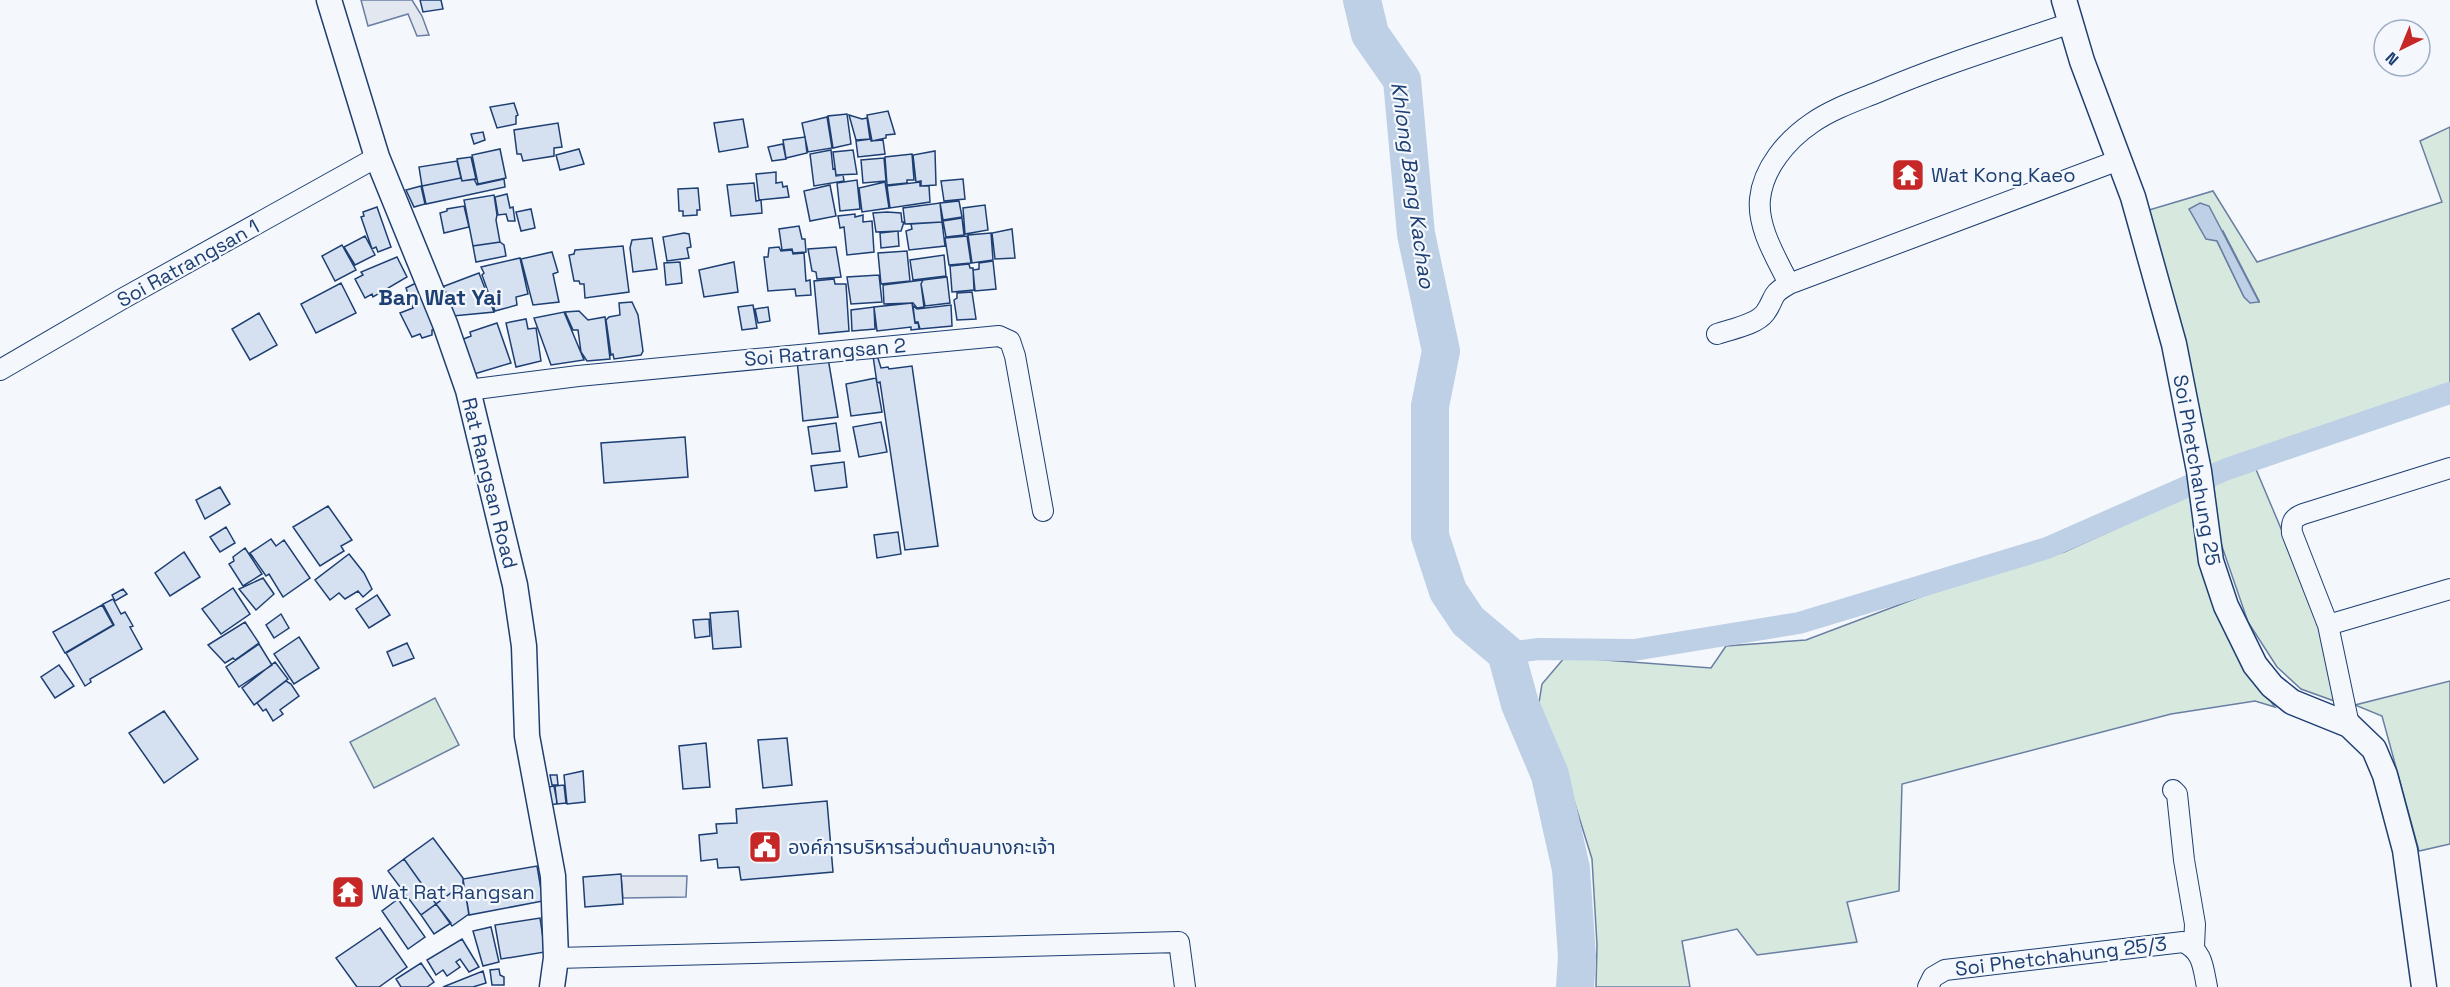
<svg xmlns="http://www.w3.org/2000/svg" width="2450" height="987" font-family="'Space Grotesk','Noto Sans Thai',sans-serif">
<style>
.green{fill:#d7e8df;stroke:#687fa3;stroke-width:1.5;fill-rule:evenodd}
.parking{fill:#e3e8f0;stroke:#687fa3;stroke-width:1.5}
.water{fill:#bed0e5;stroke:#687fa3;stroke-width:1.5}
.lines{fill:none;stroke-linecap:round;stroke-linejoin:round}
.canal{stroke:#bed0e5;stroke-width:22}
.river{stroke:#bed0e5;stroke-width:38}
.building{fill:#d5e0f0;stroke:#1d3f73;stroke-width:1.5}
.minor-casing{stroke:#1d3f73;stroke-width:22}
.tertiary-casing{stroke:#1d3f73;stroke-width:27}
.minor{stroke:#f4f7fb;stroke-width:20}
.tertiary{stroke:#f4f7fb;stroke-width:24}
.labels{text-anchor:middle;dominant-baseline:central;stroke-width:4.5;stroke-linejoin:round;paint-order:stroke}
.poi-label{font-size:20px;fill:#1d3f73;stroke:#f4f7fb;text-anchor:start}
.street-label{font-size:20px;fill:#1d3f73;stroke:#f4f7fb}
.water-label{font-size:21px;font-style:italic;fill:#1d3f73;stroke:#f4f7fb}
.quarter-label{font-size:22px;font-weight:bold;fill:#1d3f73;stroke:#f4f7fb}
</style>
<rect width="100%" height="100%" fill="#f4f7fb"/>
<path class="green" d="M2450,127V388L2211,466L2149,210L2213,191L2257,262L2442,202L2420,141ZM2223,231L2259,301V302L2244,297L2217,241Z
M2252,460L2315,609L2337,702L2301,689L2277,667L2248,622L2206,500L2216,483Z
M2190,495L2197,541L2241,662L2275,707L2255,701L2171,714L1902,784L1899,891L1847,902L1857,942L1757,955L1737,929L1682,941L1690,987H1596L1597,945L1592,859L1570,788L1538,709L1542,684L1565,657L1711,668L1726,646L1806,640L1941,589L2064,552Z
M2450,681V844L2419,851L2382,716L2355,705Z
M435,698L459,745L374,788L350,742Z"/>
<path class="parking" d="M361,0H412L422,16L429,35L417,36L408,14L368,26Z
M621,876H687L686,897L623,898Z"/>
<path class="water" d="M2200,203L2209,206L2259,302L2250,303L2244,297L2217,241L2206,239L2189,209Z"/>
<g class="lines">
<path class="canal" d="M1506,653L1539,649L1634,650L1799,623L2047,548L2227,469L2450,393"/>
<path class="river" d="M1362,0L1370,34L1402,80L1416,234L1441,351L1430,406V536L1448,591L1468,621L1506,653L1520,704L1550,775L1571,869L1577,957L1575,987"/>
</g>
<path class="building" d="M420,0H441L443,9L423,12Z
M514,103L518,115L516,116V124L497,128L490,107Z
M888,111L895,134L886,135V138L872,141L867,115Z
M847,114L851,144L833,148L828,116Z
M849,115L862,119L867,118L870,139L856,140Z
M827,117L832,148L808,152L802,123Z
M743,119L748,147L719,152L714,123Z
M558,123L562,147L554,148V156L523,161L521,154H517L514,130Z
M483,132L485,140L474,144L471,134Z
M805,137L807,153L786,158L783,140Z
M871,139V141L883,140L885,154L858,157L856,141Z
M783,144L786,159L772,161L768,147Z
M500,149L506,178L478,184L472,155Z
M579,149L584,164L560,170L556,155Z
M831,150L833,169L835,168L836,176L843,175L844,181L814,186L810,154Z
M853,150L857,174L836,175L833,152Z
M935,151L936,185L921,186V181L916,182L913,155Z
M912,154L914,180H907V183L887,185L885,157Z
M471,157L476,179L462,181L457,159Z
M884,158L886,181L863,183L861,160Z
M457,161L461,178L422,186L419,167Z
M776,172V183L782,182L783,187L787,186L789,197L759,200L756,174Z
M461,178L462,181L474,179L477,185L504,179L505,187L426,204L422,186Z
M963,179L965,199L944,201L941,181Z
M857,180L860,209L840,211L837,183Z
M885,182L889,208L862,212L859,188Z
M920,182V186H929L930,202L890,208L887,186Z
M754,183L756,201L761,200L762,213L731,216L727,185Z
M830,185L836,216L810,221L804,191Z
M421,186L425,204L414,207L406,190Z
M698,188L700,210H697V215L683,216V211H679L678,189Z
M507,194L510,208L513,207L515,221H508L506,214L498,215L495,197Z
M494,195L497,215L496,220L500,242L473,246L464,200Z
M959,201L962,217L943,220L940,203Z
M940,203L942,222L905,224L903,208Z
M985,205L988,230L965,234L963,208Z
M464,206L469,227L444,233L440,213L447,211V209Z
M377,207L391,247L378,252L376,247L372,249L361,217L364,216L363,212Z
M531,209L535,228L521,231L516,212Z
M887,212L901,213L902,222H904L901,231L876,232L873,213Z
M855,214V217L863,215V222L872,221L874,252L847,255L844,227L840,228L838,216Z
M962,218L964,235L946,237L943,221Z
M942,222L945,246L909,250L906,231L912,229L911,224Z
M799,226L802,239H805L806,252L793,253L792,249L782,250L779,229Z
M1012,229L1015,258L995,259L992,233Z
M898,231L899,246L881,248L880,233Z
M684,233L689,234L691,247L687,248L689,258L667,261L663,237Z
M991,233L993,260L972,263L968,235Z
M365,236L375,255L355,265L344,247Z
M967,236L971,263L949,265L945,238Z
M652,238L657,269L633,272L630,248L632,240Z
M500,242L504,245L506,256L476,262L473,246Z
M342,245L356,270L335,281L322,256Z
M623,246L629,292L585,298L584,284H580L579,281H574L569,255L574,254L575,250Z
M779,247L781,251L792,250L793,254L804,253L806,281L810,280L811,295L796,296L795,289L768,291L764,257H768L769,248Z
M836,247L841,277L817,279L816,272L812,271L808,249Z
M907,251L910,281L881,284L878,253Z
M552,252L558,272L553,274L559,302L533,305L521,259Z
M944,255L946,276L913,280L910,260Z
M397,257L407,277L373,297L372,294L365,298L355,279L363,275L361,272Z
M520,258L528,294L516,297L517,305L495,311L482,275L484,273L481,267Z
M993,261L996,289L975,291L973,270L979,269V263Z
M680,262L682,283L666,285L664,263Z
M734,262L738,292L704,297L699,270Z
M969,264L970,268H973L974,290L952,292L950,266Z
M479,273L494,312L453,316L442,287Z
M879,275L882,302L851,304L847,277Z
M947,277L950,303L925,306L921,284L923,280Z
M834,279L835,284H846L849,331L819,334L814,281Z
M923,280L921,284L924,307L917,308L913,303L884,304L883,285Z
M418,282L437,328L432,330V335L422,338L420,334L412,337L400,313L413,308L406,288Z
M341,283L356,313L316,333L301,304Z
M972,292L976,319L957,320L954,300L957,298V293Z
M632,302L638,315L643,351L641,355L614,359L613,354L611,355L606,320L609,317L620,315L619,303Z
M912,303L915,323L918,322L919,329L911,330V327L877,331L874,307Z
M753,305L757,328L742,330L738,307Z
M951,305L952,326L920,329L918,322H915L913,306L917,309Z
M768,307L770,321L758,323L755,309Z
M874,307L875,329L852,331L851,310Z
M579,311L588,320L605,317L610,359L587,361L581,352L578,330H573L565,312Z
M564,312L584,360L551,365L534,318Z
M259,313L277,345L250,360L232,329Z
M526,319L528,329L536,328L541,361L516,367L506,323Z
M497,323L511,363L474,374L461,340L471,336L470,332Z
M877,355L881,368L888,367L889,369L912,366L938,546L905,550L880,382L877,383L873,356Z
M828,358L838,417L803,421L797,360Z
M876,378L882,412L851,416L846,384Z
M881,422L887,452L859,457L853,427Z
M836,423L840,451L812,454L808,427Z
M685,437L688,477L604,483L601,443Z
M844,462L847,487L815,491L811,466Z
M220,487L230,504L205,519L196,500Z
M328,506L352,540L341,546L344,551L320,566L293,527Z
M226,527L235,543L220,552L210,537Z
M898,532L901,554L877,558L874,535Z
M271,539L276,546L284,540L310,578L283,597L269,574L266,576L250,553Z
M245,548L262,574L243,586L229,564L234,561L233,557Z
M184,552L200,577L170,596L155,573Z
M349,554L364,573L372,589L363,597L358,591L345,599L339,593L330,600L315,580Z
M263,578L274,594L256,610L239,589Z
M233,588L250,614L221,634L202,609Z
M123,589L127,594L115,601L112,595Z
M377,595L390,615L369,628L356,609Z
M113,599L121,614L125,612L133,626L130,627L142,649L90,679L91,682L85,686L66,653L114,625L103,604Z
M102,605L113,625L65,653L53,632Z
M738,611L741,647L713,649L710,613Z
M281,614L289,628L274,638L266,625Z
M709,619L710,636L695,638L693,620Z
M245,622L259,643L235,660L233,658L225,663L208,645Z
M299,637L319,668L294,684L274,654Z
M407,643L414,658L393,666L387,652Z
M259,644L272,665L239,687L226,667Z
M275,662L288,679L254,705L242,688Z
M59,665L74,686L55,698L41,677Z
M286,681L291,684L299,696L280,710L283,714L273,721L266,709L263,711L257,703Z
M164,711L198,759L164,783L129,733Z
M787,738L792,785L763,788L758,740Z
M706,743L710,787L683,789L679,746Z
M583,771L585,802L567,804L564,775Z
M550,775H557L558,785H552Z
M564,785L566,803L557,804L555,786Z
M554,786L557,802L556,804L546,805L543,788Z
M827,801L833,872L741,880L739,867L718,868L717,859L701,861L699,835L717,833L716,824L737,823L736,809Z
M433,838L463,878V884L436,904L404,859Z
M404,859L436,904L421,915L388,871Z
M537,866L543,901L469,915L463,879Z
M621,874L623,904L585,907L583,877Z
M459,887L466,896L469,914L452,926L436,904Z
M398,899L425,937L408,949L382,911Z
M436,904L451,923L434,934L421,915Z
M540,918L545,952L501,959L495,925Z
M491,927L499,962L483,966L473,931Z
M380,928L407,967L379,987H357L336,958Z
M462,939L479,967L469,972L460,959L456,962L460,967L447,976L443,970L436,975L427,960Z
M421,963L434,982L427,987H401L396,979Z
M499,969L500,975L504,977V985H492L490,970Z
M483,971L486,983L473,987H443Z"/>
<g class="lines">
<g class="minor-casing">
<path id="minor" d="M1789,284C1777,259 1757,228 1760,199C1763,168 1787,140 1812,123C1832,109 1856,101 1878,92C1941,65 2006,45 2071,23
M1717,334C1731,329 1756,325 1765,313C1776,298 1769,295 1789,284L2119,160
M0,370L122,299L377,157
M468,390L578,376L999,336L1010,341L1015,356L1043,511
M2328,625L2450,589
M2349,725L2328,625L2292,533C2291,522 2293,518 2303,514L2450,468
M2173,790L2177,794L2184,860L2195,924L2194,947
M556,958L1179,942L1185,987
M1928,987L1933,977L1945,970L2183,942C2203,951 2203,967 2207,987"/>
</g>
<g class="tertiary-casing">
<path id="tertiary" d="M329,0L377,157L445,324L468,390L515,585L524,646L527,736L553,876L556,958L552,987
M2064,0L2082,61L2133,197L2174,344L2199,471L2211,561L2226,606L2255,665L2272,686L2292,702L2349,725L2374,749L2385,775L2405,850L2424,987"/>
</g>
<use href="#minor" class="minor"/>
<use href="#tertiary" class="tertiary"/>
</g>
<defs>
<g id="temple-square" transform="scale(1.725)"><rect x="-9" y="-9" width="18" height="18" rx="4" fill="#c62828" stroke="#f4f7fb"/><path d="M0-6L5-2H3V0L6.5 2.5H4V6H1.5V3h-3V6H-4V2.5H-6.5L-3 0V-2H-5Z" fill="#fff"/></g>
<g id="civic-square" transform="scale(1.725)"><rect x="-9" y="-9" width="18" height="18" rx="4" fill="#c62828" stroke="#f4f7fb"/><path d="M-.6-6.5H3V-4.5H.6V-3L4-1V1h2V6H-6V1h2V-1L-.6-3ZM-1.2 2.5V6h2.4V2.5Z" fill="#fff"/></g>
</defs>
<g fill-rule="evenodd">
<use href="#temple-square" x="1908" y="175"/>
<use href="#civic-square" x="765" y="847"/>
<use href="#temple-square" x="348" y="892"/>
</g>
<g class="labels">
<g class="poi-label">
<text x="1931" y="175">Wat Kong Kaeo</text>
<text x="788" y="847">องค์การบริหารส่วนตำบลบางกะเจ้า</text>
<text x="371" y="892">Wat Rat Rangsan</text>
</g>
<g class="street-label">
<text transform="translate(188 263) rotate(-29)">Soi Ratrangsan 1</text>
<text transform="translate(825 352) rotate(-5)">Soi Ratrangsan 2</text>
<text transform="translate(2197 470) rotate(80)">Soi Phetchahung 25</text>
<text transform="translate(490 483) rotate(76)">Rat Rangsan Road</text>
<text transform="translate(2061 956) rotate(-7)">Soi Phetchahung 25/3</text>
</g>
<g class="water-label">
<text transform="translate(1413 185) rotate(82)">Khlong Bang Kachao</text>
</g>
<g class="quarter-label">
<text x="440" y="297">Ban Wat Yai</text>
</g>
</g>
<g transform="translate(2402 48) rotate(223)"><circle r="28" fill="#f4f7fb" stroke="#9eadc5" stroke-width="1.5"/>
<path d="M0-4.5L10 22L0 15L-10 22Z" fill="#c62828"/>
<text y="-9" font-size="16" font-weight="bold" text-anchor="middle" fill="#1d3f73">N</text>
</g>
</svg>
